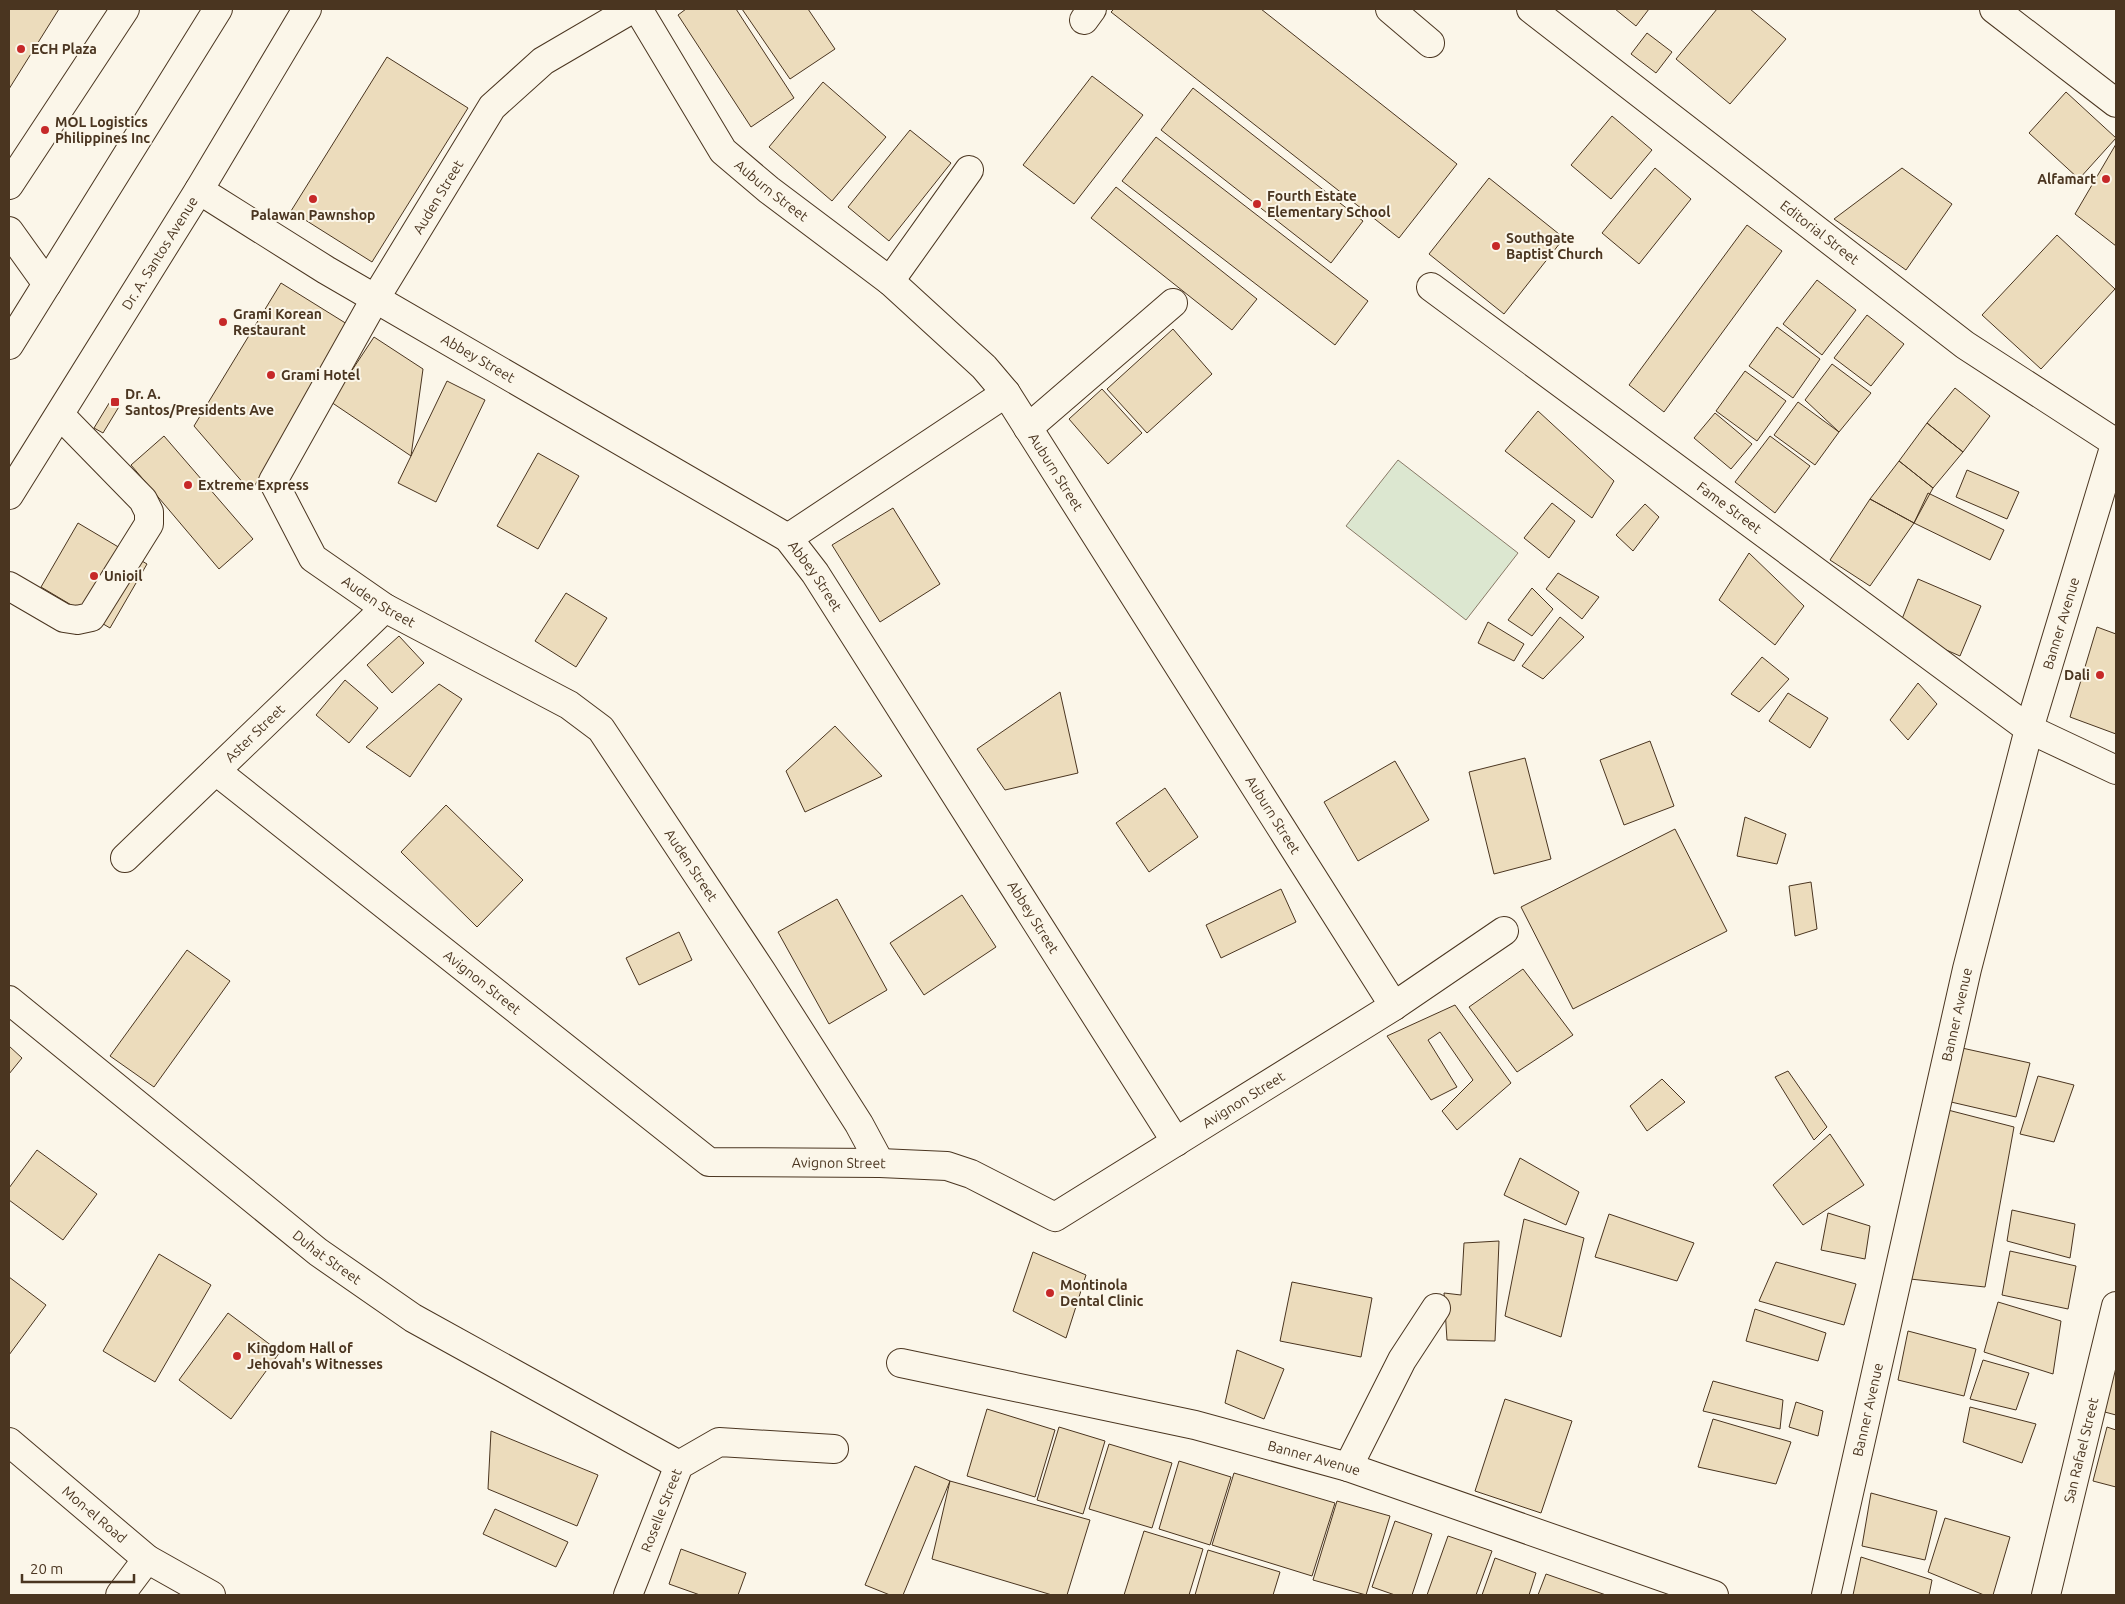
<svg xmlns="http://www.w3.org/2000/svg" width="2125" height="1604" font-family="Ubuntu,sans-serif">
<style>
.green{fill:#dce7d0;stroke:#887966}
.building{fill:#ecdcbc;stroke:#4a3520}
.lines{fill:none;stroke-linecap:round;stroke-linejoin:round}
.minor-casing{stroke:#4a3520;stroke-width:30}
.major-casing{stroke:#4a3520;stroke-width:30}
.minor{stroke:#fbf6e9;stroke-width:28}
.major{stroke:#fbf6e9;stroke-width:28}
.poi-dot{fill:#c62828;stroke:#fbf6e9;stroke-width:2}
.labels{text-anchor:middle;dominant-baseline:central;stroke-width:4;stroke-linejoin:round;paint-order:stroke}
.poi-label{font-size:14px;font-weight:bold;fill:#4a3520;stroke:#fbf6e9;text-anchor:start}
.street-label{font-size:14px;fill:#4a3520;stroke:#fbf6e9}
</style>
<rect width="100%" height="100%" fill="#fbf6e9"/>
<path class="green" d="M1398,460L1518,553L1466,620L1346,526Z"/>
<path class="building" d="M9,9H59L9,89Z
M686,9H736L794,98L751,127L678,15Z
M742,9H808L835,49L790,79Z
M1114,9H1261L1457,164L1399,238L1111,12Z
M1615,9H1649L1636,26Z
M1717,9H1750L1786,39L1730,104L1676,59Z
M1647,33L1672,52L1656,73L1631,54Z
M387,57L468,108L372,262L291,211Z
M1092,76L1143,115L1074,204L1023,165Z
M823,82L886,137L832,201L769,147Z
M1193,88L1363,221L1331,263L1161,130Z
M2066,92L2116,138L2079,179L2029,133Z
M1612,116L1652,150L1611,199L1571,165Z
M910,130L951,163L889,241L848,207Z
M1156,137L1368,301L1335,345L1122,181Z
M2116,144V246L2075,214Z
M1655,168L1691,199L1639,264L1602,233Z
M1902,168L1952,204L1906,270L1834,219Z
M1489,178L1564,238L1504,314L1429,254Z
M1116,187L1257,299L1232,330L1091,218Z
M1747,225L1782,251L1664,412L1629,385Z
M2057,235L2115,289L2041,369L1982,315Z
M1817,280L1856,310L1822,355L1783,324Z
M281,283L347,324L251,492L194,426Z
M1867,315L1904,344L1871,386L1834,358Z
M1777,327L1820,359L1793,398L1749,366Z
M1173,329L1212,374L1147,433L1107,389Z
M374,337L423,369L411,456L331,402Z
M1832,364L1871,393L1839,432L1805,400Z
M1745,371L1786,401L1757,441L1716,411Z
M447,381L485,400L436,502L398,483Z
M1955,388L1990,416L1963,452L1927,423Z
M1102,389L1142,433L1108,464L1069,419Z
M111,400L120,405L103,433L94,428Z
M1798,402L1839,432L1815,465L1774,435Z
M1538,411L1614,481L1592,518L1505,451Z
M1715,413L1752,444L1731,469L1694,438Z
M1927,423L1963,452L1933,488L1899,461Z
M164,436L253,539L219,569L131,465Z
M1770,436L1810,466L1775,513L1735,482Z
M538,453L579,476L538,549L497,526Z
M1899,461L1933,488L1914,523L1870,499Z
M1967,470L2019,492L2007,519L1956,497Z
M1928,493L2004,530L1990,560L1914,523Z
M1870,499L1914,523L1870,586L1830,560Z
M1552,503L1575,521L1549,558L1524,538Z
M1645,504L1659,517L1633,551L1616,535Z
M893,508L940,584L880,622L832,545Z
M78,523L147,564L110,628L41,587Z
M1749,553L1804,606L1775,645L1719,600Z
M1558,573L1599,597L1582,619L1546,589Z
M1918,579L1981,606L1960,656L1898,629Z
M1532,588L1553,609L1532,636L1508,620Z
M566,593L607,618L576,667L535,641Z
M1560,617L1584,637L1543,679L1522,666Z
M1488,622L1524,644L1514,661L1478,643Z
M2097,627L2116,634V734L2070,717Z
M399,636L424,663L392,693L367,665Z
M1762,657L1789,679L1759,712L1731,694Z
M345,680L378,708L349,743L316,715Z
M1918,683L1937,704L1908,740L1890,720Z
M439,684L462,699L410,777L366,747Z
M1060,692L1078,773L1005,790L977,749Z
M1788,693L1828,718L1810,748L1769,721Z
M835,726L882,776L805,812L786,771Z
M1650,741L1674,806L1624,825L1600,760Z
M1525,758L1551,859L1494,874L1469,772Z
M1395,761L1429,820L1358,861L1324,802Z
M1165,788L1198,837L1149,872L1116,823Z
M446,805L523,880L477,927L401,852Z
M1745,817L1786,834L1777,864L1737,856Z
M1675,829L1727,931L1573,1009L1521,907Z
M1811,882L1817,929L1795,936L1789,886Z
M1281,889L1296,922L1221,958L1206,925Z
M962,895L996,947L924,995L890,943Z
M837,899L887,990L829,1024L778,932Z
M679,932L692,960L639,985L626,958Z
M187,950L230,981L154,1087L110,1056Z
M1523,969L1573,1035L1517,1072L1469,1007Z
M1455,1005L1511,1083L1457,1130L1442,1111L1473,1080L1440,1032L1428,1040L1457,1087L1431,1100L1387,1036Z
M9,1046L22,1058L9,1074Z
M1962,1048L2030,1063L2016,1117L1951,1102Z
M1788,1071L1827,1127L1814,1140L1775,1077Z
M2038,1076L2074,1085L2054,1142L2020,1134Z
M1662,1079L1685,1102L1647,1131L1630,1106Z
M1944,1109L2014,1127L1985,1287L1910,1279Z
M1830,1134L1864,1185L1803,1225L1773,1185Z
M37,1150L97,1194L63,1240L9,1200V1188Z
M1520,1158L1579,1192L1566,1225L1504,1195Z
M2012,1210L2075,1224L2070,1258L2007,1241Z
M1828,1213L1870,1226L1865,1259L1821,1250Z
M1609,1214L1694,1243L1677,1281L1595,1257Z
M1524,1219L1584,1238L1561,1337L1505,1316Z
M1499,1241L1495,1341L1447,1340L1444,1293L1461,1295L1464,1243Z
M2010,1251L2076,1266L2068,1309L2002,1295Z
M1033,1252L1086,1275L1066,1338L1013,1311Z
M159,1254L211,1285L155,1382L103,1351Z
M1776,1262L1856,1284L1844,1325L1759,1301Z
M9,1277L46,1305L9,1355Z
M1292,1282L1372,1298L1361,1357L1280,1341Z
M1998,1302L2061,1321L2053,1374L1984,1352Z
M1755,1309L1826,1333L1818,1361L1746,1341Z
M228,1313L280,1352L231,1419L179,1380Z
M1908,1331L1976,1349L1964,1396L1898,1380Z
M2116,1341V1415L2101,1411Z
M1237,1350L1284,1369L1264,1419L1225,1403Z
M1983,1360L2029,1373L2016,1410L1970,1399Z
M1713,1381L1783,1400L1780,1429L1703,1411Z
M1505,1399L1572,1421L1541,1513L1475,1491Z
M1796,1402L1823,1411L1818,1436L1789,1427Z
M1970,1407L2036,1424L2022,1463L1963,1442Z
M987,1409L1055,1430L1035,1497L967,1476Z
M1713,1419L1791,1442L1776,1484L1698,1467Z
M1059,1427L1105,1441L1083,1514L1037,1500Z
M2107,1427L2116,1430V1487L2093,1481Z
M491,1431L598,1475L577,1526L488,1489Z
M1109,1444L1172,1463L1152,1528L1089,1509Z
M1179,1461L1231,1477L1210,1545L1159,1529Z
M915,1466L950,1481L903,1595H890L865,1585Z
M1234,1473L1335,1503L1312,1576L1212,1545Z
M950,1481L1090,1520L1067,1595H1052L932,1559Z
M1871,1493L1937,1511L1925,1560L1862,1546Z
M1337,1501L1390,1516L1366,1595L1313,1580Z
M495,1509L568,1542L556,1567L483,1534Z
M1945,1518L2010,1537L1993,1595H1984L1928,1572Z
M1395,1521L1432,1534L1412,1595H1395L1372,1587Z
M1144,1531L1203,1549L1189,1595H1124Z
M1448,1536L1492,1551L1476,1595H1427Z
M681,1549L746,1573L738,1595H700L669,1584Z
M1208,1550L1280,1572L1273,1595H1195Z
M1861,1557L1932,1580L1929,1595H1853Z
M1495,1558L1536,1573L1529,1595H1482Z
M1546,1574L1606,1595H1538Z"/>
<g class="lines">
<g class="minor-casing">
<g id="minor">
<path id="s1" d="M632,9L543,61L492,107L375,299L273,481L313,558L385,608L569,705L601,729L762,972L859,1124L880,1163"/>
<path id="s2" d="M638,9L723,151L769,190L890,281L984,367L1006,393L1394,1006"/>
<path d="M1390,9L1430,43"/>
<path id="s3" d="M1531,9L1965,345L2116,443"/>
<path d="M1994,9L2116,103"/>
<path d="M1084,20L1092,9"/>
<path d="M9,185L125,9"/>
<path id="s4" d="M199,190L326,270L788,538L815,573L1176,1142"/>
<path d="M9,231L47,284"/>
<path d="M890,281L969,170"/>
<path id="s5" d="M1431,287L2029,729L2116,770"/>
<path d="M1028,428L1173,303"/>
<path d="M788,538L1006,393"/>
<path d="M9,586L64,618L77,620L91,617L149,524V512L143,500L60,415"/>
<path id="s6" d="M216,771L709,1162L880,1163L947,1166L971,1174L1055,1217L1394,1006L1504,931"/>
<path id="s7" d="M125,858L385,608"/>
<path id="s8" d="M9,1000L318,1252L413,1318L679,1465"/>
<path id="s9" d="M901,1363L1195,1425L1348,1467L1714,1595"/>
<path id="s10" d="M9,1442L147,1559L211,1595"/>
<path d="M1348,1467L1402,1360L1436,1308"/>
<path d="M120,1595L147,1559"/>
<path id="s11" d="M628,1595L679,1465L719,1442L834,1449"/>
<path id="s12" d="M1826,1595L1967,969L2029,729L2116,441"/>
<path id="s13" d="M2046,1595L2116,1306"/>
</g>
</g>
<g class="major-casing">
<g id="major">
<path d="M9,345L218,9"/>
<path id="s14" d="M9,495L199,190L307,9"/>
</g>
</g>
<use href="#minor" class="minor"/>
<use href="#major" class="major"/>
</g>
<g class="poi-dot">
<circle cx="21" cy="49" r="5"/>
<circle cx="45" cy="130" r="5"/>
<circle cx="2106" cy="179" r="5"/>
<circle cx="313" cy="199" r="5"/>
<circle cx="1257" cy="204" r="5"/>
<circle cx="1496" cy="246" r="5"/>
<circle cx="223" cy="322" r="5"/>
<circle cx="271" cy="375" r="5"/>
<rect x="110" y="397" width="10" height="10" rx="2.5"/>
<circle cx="188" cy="485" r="5"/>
<circle cx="94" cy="576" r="5"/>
<circle cx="2100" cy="675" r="5"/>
<circle cx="1050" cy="1293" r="5"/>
<circle cx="237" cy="1356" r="5"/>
</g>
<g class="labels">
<g class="poi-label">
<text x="31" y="49">ECH Plaza</text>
<text x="55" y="122">MOL Logistics<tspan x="55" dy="16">Philippines Inc</tspan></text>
<text x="2096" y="179" text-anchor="end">Alfamart</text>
<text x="1267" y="196">Fourth Estate<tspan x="1267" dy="16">Elementary School</tspan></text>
<text x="313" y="215" text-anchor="middle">Palawan Pawnshop</text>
<text x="1506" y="238">Southgate<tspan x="1506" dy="16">Baptist Church</tspan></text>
<text x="233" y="314">Grami Korean<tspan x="233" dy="16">Restaurant</tspan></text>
<text x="281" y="375">Grami Hotel</text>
<text x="125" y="394">Dr. A.<tspan x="125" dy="16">Santos/Presidents Ave</tspan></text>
<text x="198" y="485">Extreme Express</text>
<text x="104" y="576">Unioil</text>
<text x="2090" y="675" text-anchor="end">Dali</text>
<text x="1060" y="1285">Montinola<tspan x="1060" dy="16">Dental Clinic</tspan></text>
<text x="247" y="1348">Kingdom Hall of<tspan x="247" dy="16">Jehovah's Witnesses</tspan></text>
</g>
<g class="street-label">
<text stroke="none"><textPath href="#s2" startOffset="228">Auburn Street</textPath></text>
<text transform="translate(438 197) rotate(-59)">Auden Street</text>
<text stroke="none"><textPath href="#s3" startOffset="365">Editorial Street</textPath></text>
<text stroke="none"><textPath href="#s14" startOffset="285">Dr. A. Santos Avenue</textPath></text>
<text stroke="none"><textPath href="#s4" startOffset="326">Abbey Street</textPath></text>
<text stroke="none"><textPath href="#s2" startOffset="632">Auburn Street</textPath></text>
<text stroke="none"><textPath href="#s5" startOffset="371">Fame Street</textPath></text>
<text stroke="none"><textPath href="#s4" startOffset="731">Abbey Street</textPath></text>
<text stroke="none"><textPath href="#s1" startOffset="771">Auden Street</textPath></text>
<text stroke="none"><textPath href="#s12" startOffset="1000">Banner Avenue</textPath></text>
<text stroke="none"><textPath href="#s7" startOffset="180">Aster Street</textPath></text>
<text stroke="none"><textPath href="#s2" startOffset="1038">Auburn Street</textPath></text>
<text stroke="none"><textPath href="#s1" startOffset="1191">Auden Street</textPath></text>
<text stroke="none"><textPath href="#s4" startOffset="1136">Abbey Street</textPath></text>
<text stroke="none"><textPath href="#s6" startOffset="340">Avignon Street</textPath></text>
<text stroke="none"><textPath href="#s12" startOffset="595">Banner Avenue</textPath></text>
<text stroke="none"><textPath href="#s6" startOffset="1209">Avignon Street</textPath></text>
<text stroke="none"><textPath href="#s6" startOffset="759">Avignon Street</textPath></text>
<text stroke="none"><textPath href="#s8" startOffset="409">Duhat Street</textPath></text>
<text stroke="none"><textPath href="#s12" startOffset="190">Banner Avenue</textPath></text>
<text stroke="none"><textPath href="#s13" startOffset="149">San Rafael Street</textPath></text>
<text stroke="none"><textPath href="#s9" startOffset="424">Banner Avenue</textPath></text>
<text stroke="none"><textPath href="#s11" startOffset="91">Roselle Street</textPath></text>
<text stroke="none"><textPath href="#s10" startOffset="112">Mon-el Road</textPath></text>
</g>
</g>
<rect width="2125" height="1604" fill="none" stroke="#4a3520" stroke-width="20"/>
<path d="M22 1574v8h112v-8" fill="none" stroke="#4a3520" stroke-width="2.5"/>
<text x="30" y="1574" font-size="15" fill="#4a3520" stroke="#fbf6e9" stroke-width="4" paint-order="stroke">20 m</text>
</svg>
